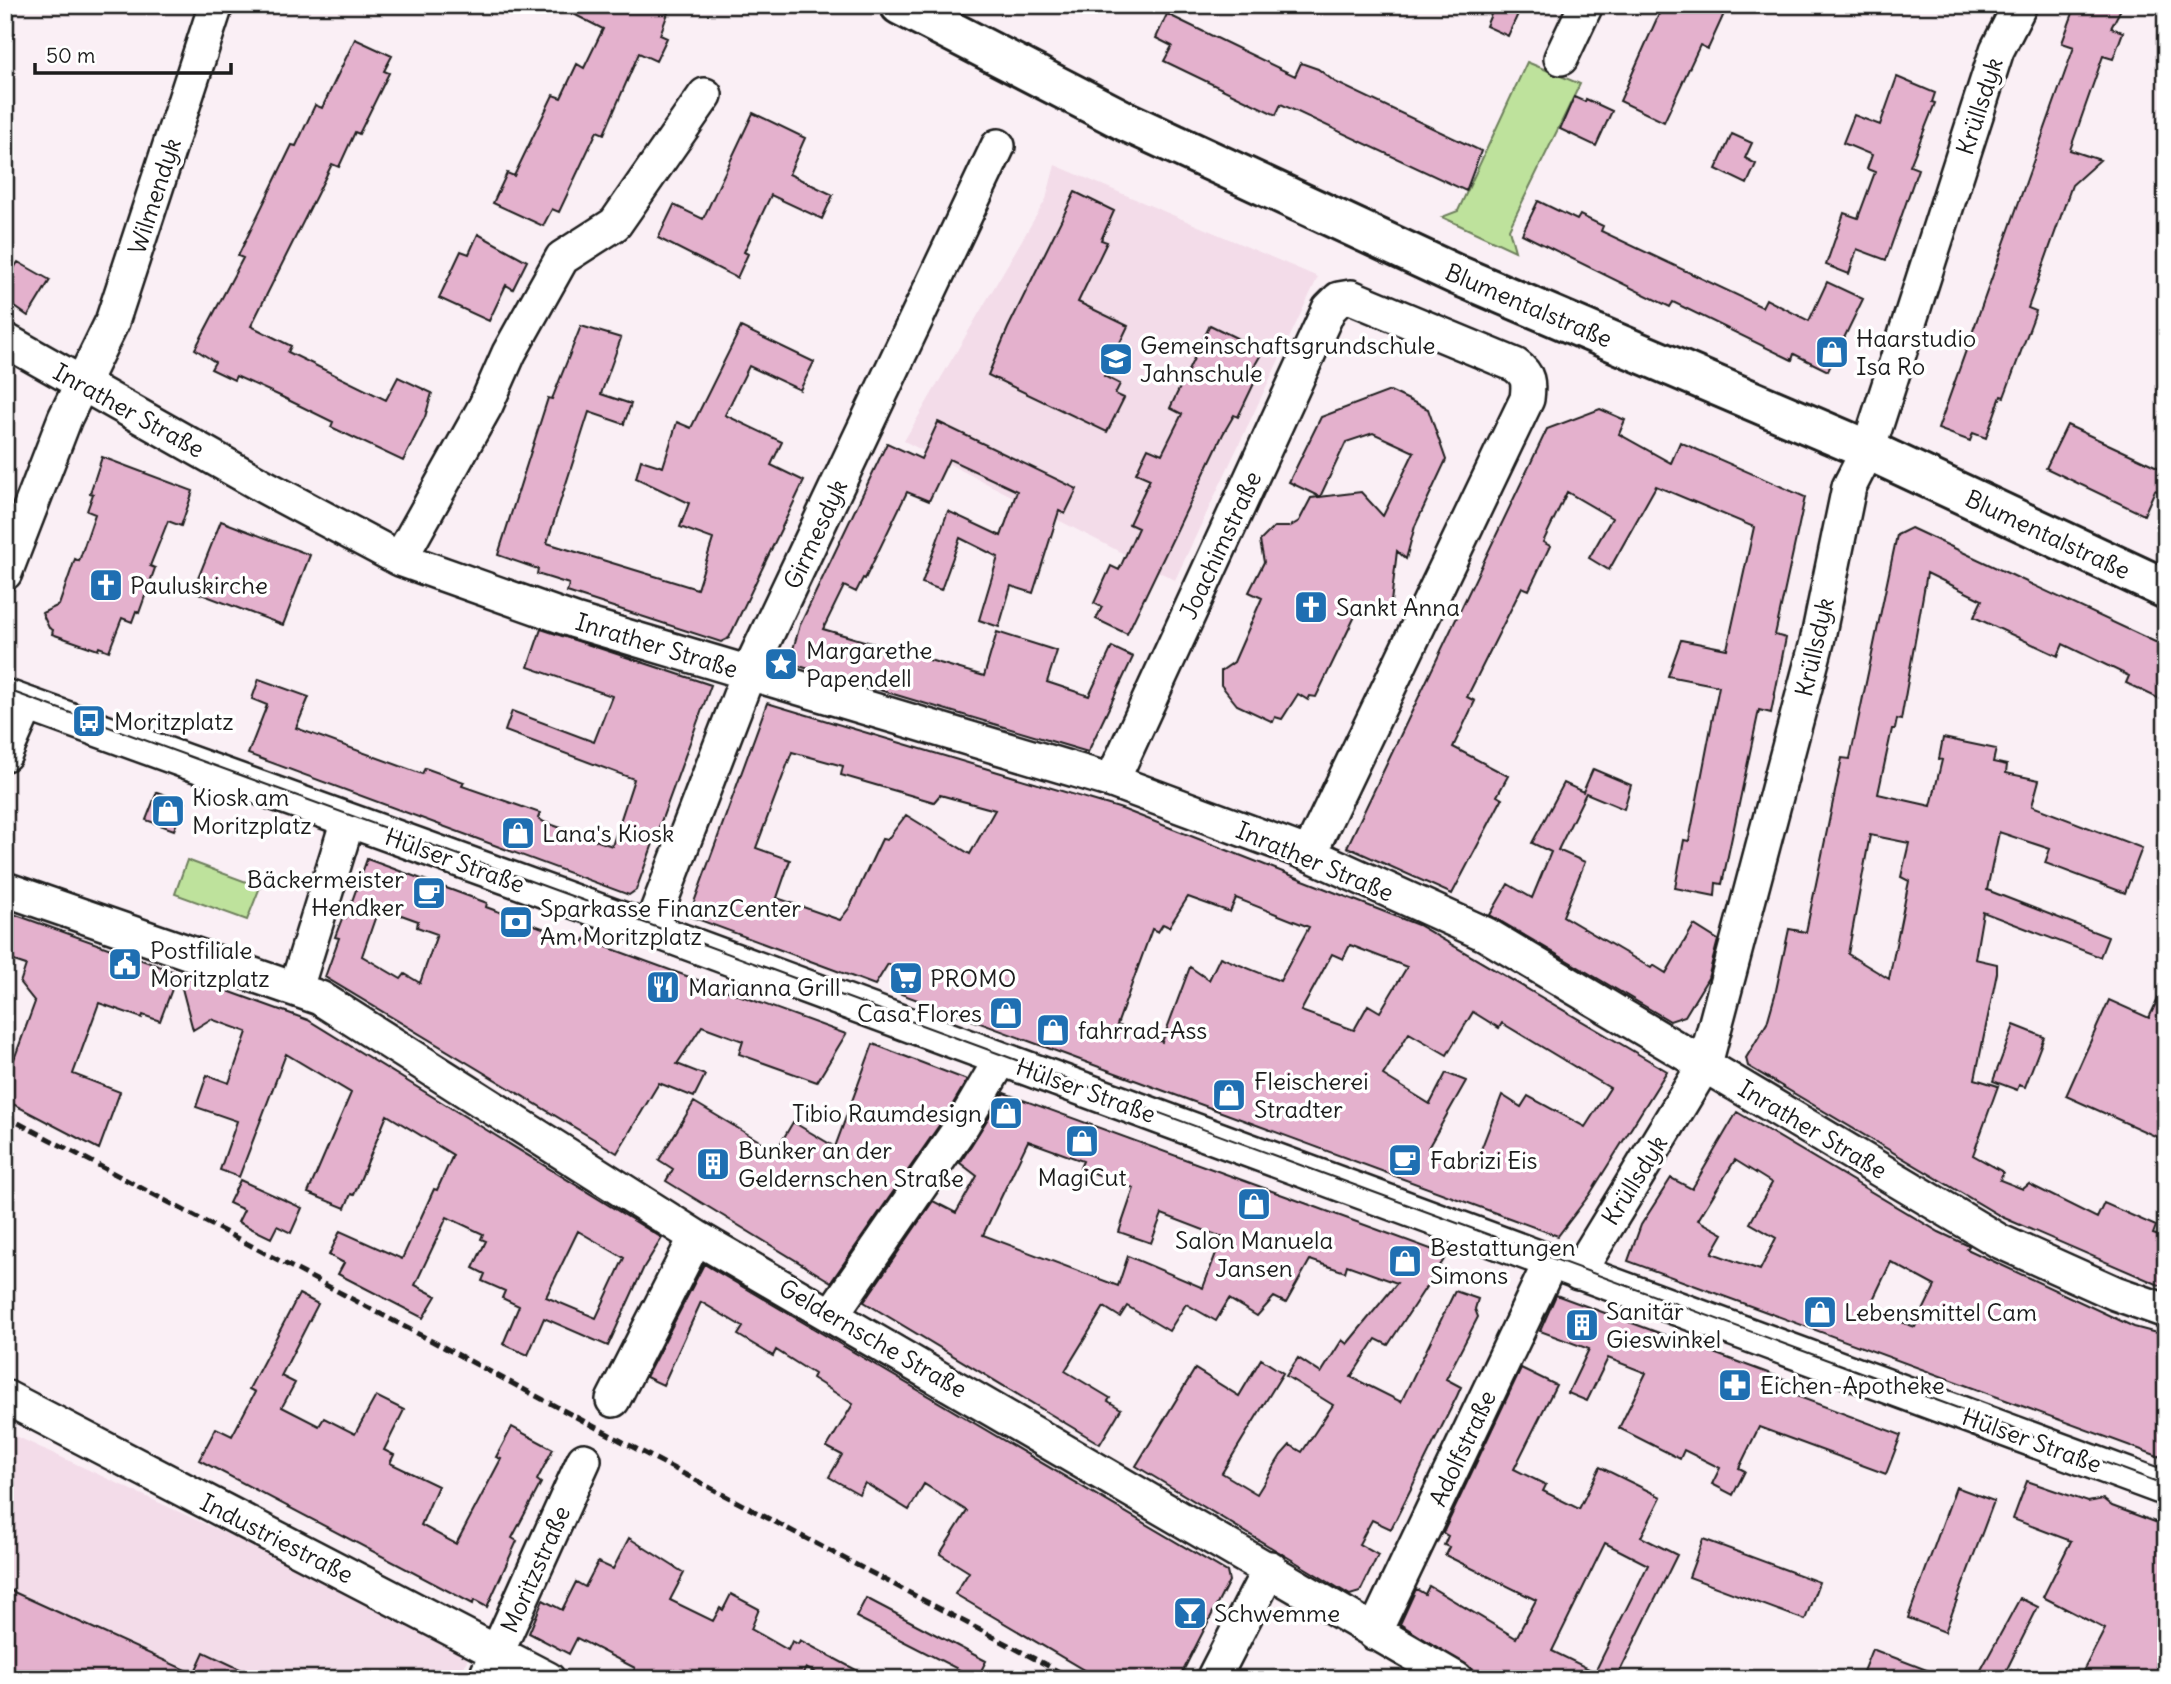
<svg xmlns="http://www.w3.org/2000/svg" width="2171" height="1684" font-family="Delius,sans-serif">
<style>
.built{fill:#f3dce9}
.green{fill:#bee29c;stroke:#6d7f5c;stroke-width:2}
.building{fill:#e4b1cd;stroke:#1c1c1c;stroke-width:2;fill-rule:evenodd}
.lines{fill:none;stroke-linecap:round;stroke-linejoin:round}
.minor-casing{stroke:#1c1c1c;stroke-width:38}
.major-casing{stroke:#1c1c1c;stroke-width:44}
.minor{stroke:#fff;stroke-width:33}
.major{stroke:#fff;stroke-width:38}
.tram{stroke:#1c1c1c;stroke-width:2}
.rail{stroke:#1c1c1c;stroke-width:5;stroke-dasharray:10 5;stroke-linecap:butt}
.labels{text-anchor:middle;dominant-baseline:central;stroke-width:7;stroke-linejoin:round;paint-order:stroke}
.street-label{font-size:24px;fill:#1c1c1c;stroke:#fff}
.poi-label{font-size:24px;fill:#1c1c1c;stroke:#fff;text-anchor:start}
</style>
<rect width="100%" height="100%" fill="#faeff5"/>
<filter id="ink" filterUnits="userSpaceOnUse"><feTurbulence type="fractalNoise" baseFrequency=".0143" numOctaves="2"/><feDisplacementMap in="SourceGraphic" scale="14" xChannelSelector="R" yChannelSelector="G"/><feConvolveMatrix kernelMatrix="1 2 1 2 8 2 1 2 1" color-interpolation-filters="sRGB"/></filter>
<g filter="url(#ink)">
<path class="built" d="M1055,165L1318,277L1175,580L904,441L1046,199Z
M5,1431L472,1648L459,1679H5Z"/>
<path class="green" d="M1527,62L1580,84L1509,229L1515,251L1442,217L1458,211Z
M187,860L260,887L247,920L175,894Z"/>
<path class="building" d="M556,5H652L668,13L660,35L667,38L656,61L639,53L604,134L597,131L559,212L552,209L543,226L493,203L507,173L514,176L553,95L561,98L577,64L584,68L603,29Z
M1495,5H1522L1508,36L1486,26Z
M1663,5H1728L1708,49L1700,45L1664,122L1620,101Z
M2076,5H2123L2111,28L2123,32L2113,59L2103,56L2070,150L2100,160L2072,185L2028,308L2036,311L2004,397L2001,396L1986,438L1973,433L1970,441L1938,429L2074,47L2062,43Z
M1167,14L1295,76L1301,63L1318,69L1335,82L1481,151L1466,191L1281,104L1276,115L1164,61L1172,46L1156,38Z
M355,39L392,56L384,71L389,73L359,134L355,132L339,167L332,164L251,326L291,346L288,352L386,400L398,377L432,393L425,417L403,461L331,427L333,422L278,395L236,376L234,380L211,369L215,362L195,349L243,258L238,256L292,145L296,146L315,105L322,108Z
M1897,77L1935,93L1932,102L1935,103L1910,166L1918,169L1886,260L1857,249L1849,274L1826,265L1844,213L1858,218L1875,172L1867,169L1872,155L1843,143L1854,115L1880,125Z
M1574,97L1585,102L1586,99L1612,111L1596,146L1560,129Z
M753,113L805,138L789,174L833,195L822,219L771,195L744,252L748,254L737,278L658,238L674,205L703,219Z
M1732,134L1752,143L1745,158L1756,164L1747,184L1716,169Z
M1075,192L1114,211L1101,240L1107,242L1078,302L1128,326L1104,376L1120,384L1115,394L1124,398L1107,432L988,375L1008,328Z
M1538,201L1577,220L1580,215L1603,226L1601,231L1762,307L1766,299L1809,321L1827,282L1863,299L1828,371L1794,354L1792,360L1673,302L1670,307L1522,234Z
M478,234L527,261L513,289L506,285L489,321L439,298L461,251L469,254Z
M18,262L50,280L28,316L5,300V282Z
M1210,325L1263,351L1252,370L1259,373L1238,417L1234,415L1223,434L1127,634L1096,619L1102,607L1094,603L1111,566L1119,570L1138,528L1129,524L1150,479L1136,473L1148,448L1162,454L1182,414L1170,408Z
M581,326L621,338L601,394L631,404L624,424L589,412L547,543L697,589L713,539L680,527L689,503L636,478L641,460L663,467L677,422L691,428L741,327L814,362L800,390L749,366L725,415L782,442L771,465L804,481L729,638L721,642L567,592L569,584L537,574L538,569L498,555L548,398L552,399Z
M1390,391L1428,409L1446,460L1415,526L1406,559L1397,551L1391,602L1381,613L1359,608L1316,697L1310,696L1308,700L1298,694L1282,719L1275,717L1273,722L1237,705L1221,685V671L1234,662L1262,598L1249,592L1264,562L1260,541L1274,527H1289L1299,521L1311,498L1361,492L1383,516L1414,452L1373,433L1346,442L1320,497L1289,482L1321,417Z
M1600,409L1625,420L1619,434L1671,463L1680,442L1805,497L1775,635L1786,638L1771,713L1759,710L1722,884L1716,883L1715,896L1675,888L1684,840L1689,841L1719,686L1668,676L1681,640L1727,649L1754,527L1656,486L1609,570L1589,558L1612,518L1567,492L1543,542L1550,546L1529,590L1522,587L1467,697L1475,701L1453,747L1508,776L1497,796L1502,799L1452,894L1347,847L1547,429Z
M938,422L1077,489L1065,514L1059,511L1033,593L1011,586L999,627L979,620L998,557L960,538L941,590L922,583L948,511L1001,536L1017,491L949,459L929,501L907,492L865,579L863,578L856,592L844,586L823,629L984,676L997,632L1057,651L1047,682L1089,696L1112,647L1133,657L1088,752L789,663L800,625L887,443L921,459Z
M2067,425L2166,471V495L2155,490L2144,515L2046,468Z
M102,457L193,491L181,526L168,521L150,566L155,568L139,613L136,611L132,622L122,618L109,651L99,647L98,650L52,634L53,630L49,628L42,613L59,605L75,559L79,561L95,514L87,511L93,494L90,493Z
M221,521L310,555L283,625L193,591Z
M1911,528L2166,647V702L2126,683L2129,676L2063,644L2058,656L1974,617L1982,600L1927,573L1901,720L1897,719L1895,729H1892L1878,794L1931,806L1942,760L1939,759L1943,738L1996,749L1993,762L2007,765L2006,773L2039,780L2032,806L2142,848L2125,893L2045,863L2050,849L1999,832L1987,890L2108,937L2100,957L1983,912L1975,959L1997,964V973L1975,1079L1998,1086L1973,1155L2003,1172L2000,1180L2023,1189L2029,1184L2097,1218L2104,1203L2156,1226L2153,1234L2166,1238V1288L2002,1217L1748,1066L1746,1058L1767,1023L1775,995L1789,929L1806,932L1842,758L1850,759L1897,535ZM1870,835L1909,843L1901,877L1909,881L1889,979L1848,954Z
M541,629L711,685L636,890L629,895L248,754L267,705L252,699L259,679L309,697L296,728L422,774L425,768L464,782L462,786L540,813L538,818L544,822L612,846L634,779L505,731L512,711L594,742L612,696L528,667Z
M767,703L1122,809L1418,925L1667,1071L1590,1194L1558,1236L893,991L901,970L888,964L875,985L689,916ZM792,752L843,766L841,775L934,802L940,795L995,810L970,854L906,815L887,840L882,839L850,907L840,920L777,898L790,860L756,848ZM1188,897L1230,912L1236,898L1309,927L1280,981L1220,957L1209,980L1190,967L1162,1042L1117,1025L1152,929L1158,932L1163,924L1169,927ZM1350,945L1407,967L1380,1012L1368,1005L1354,1030L1301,1011L1332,954L1343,959ZM1473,1012L1499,1028L1502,1023L1610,1088L1585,1127L1528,1096L1521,1107L1502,1095L1475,1165L1428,1148L1466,1081L1446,1073L1430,1104L1383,1075L1409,1033L1447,1055Z
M1593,769L1631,785L1624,809L1586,793L1558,850L1585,862L1563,916L1651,968L1653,965L1666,973L1694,925L1718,940L1708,978L1685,1016L1670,1021L1490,915L1508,884L1532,898L1551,852L1532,843L1564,783L1583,792Z
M157,792L185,802L174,830L146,820Z
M367,859L487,903L486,907L583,943L585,939L846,1034L817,1082L739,1054L743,1041L702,1026L677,1064L705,1075L694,1097L659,1083L617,1153L325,977L339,938L335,937L343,916L346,918ZM379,907L418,921L417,927L437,934L420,983L405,974L401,979L362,956Z
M5,911L178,973L160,1021L143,1015L142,1018L99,1003L73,1074L120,1092L99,1149L5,1100V1084L35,1002L20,983L26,965L5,958Z
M178,973L308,1020L662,1238L644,1267L608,1346L544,1318L528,1355L503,1344L519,1306L502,1298L505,1291L482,1281L485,1274L473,1268L486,1241L481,1239L483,1234L447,1217L415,1285L436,1296L423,1318L338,1274L344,1263L329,1255L340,1231L402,1259L434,1189L437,1190L453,1155L387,1115L354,1195L351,1194L345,1208L308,1193L351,1093L286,1054L239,1177L220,1170L237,1121L196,1107L207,1075L229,1083L247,1032L211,1019L193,1030ZM578,1231L624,1258L596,1318L546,1297Z
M2166,982V1141L2066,1096L2109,1000L2149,1018Z
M2014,1025L2044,1037L2025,1087L2019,1085L2017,1090L1993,1081Z
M873,1044L967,1080L947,1114L831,1282L666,1181L673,1169L659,1160L694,1102L776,1151L793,1122L835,1147Z
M1004,1093L1447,1255L1388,1345L1376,1339L1351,1377L1401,1402L1455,1291L1478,1299L1475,1309L1478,1317L1446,1379L1461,1387L1457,1396L1391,1529L1372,1520L1359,1544L1378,1555L1360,1592L1350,1595L1136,1466L1195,1369L1239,1396L1261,1359L1283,1373L1222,1473L1257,1494L1281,1455L1290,1445L1302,1452L1333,1405L1286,1376L1298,1358L1321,1373L1342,1340L1347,1344L1397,1283L1347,1265L1345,1272L1310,1260L1286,1303L1274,1297L1257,1316L1229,1299L1216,1321L1186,1304L1169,1331L1127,1306L1120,1317L1104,1307L1065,1371L1110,1398L1108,1401L1121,1409L1100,1444L864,1302L933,1201L956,1213L977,1176L960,1163ZM1028,1141L1083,1161L1080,1168L1134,1188L1119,1232L1151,1243L1162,1214L1222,1237L1203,1288L1128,1256L1118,1286L983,1235Z
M1737,1112L1939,1232L1969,1246L1967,1249L2134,1327L2164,1335L2159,1351L2166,1352V1459L1628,1261L1641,1225L1671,1178L1692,1189ZM1735,1160L1772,1183L1750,1223L1776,1238L1760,1270L1712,1253L1723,1234L1698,1220ZM1891,1262L1935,1286L1915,1327L1868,1310Z
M240,1180L302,1208L291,1233L277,1226L271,1238L238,1222L244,1210L229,1203Z
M704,1264L1227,1572L1229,1581L1179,1679H1099L955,1594L969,1572L940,1554L967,1511L924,1484L909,1510L865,1483L859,1494L829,1477L842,1455L827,1447L853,1404L812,1378L814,1374L776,1350L773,1356L738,1335L743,1327L701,1302L663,1385L646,1377Z
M299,1294L318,1304L281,1376L295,1383L282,1407L319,1426L324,1418L355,1434L376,1396L404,1410L384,1450L394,1455L390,1463L438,1486L421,1525L456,1544L501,1459L496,1457L512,1427L553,1449L537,1480L541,1483L512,1538L517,1541L487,1607L474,1600L473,1604L199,1460L216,1428L232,1436L255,1392L249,1389Z
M1556,1295L1787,1380L1783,1391L1901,1435L1886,1474L1759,1427L1739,1468L1745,1471L1733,1495L1712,1484L1720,1468L1684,1450L1680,1459L1619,1428L1646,1373L1608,1358L1587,1401L1568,1393L1589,1349L1540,1331Z
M1521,1368L1556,1385L1514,1469L1546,1485L1543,1491L1579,1509L1600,1467L1661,1497L1641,1537L1677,1555L1616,1679H1488L1400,1624L1416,1589L1425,1594L1429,1586L1516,1638L1536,1600L1445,1555L1449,1547L1444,1545L1448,1536L1443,1533ZM1605,1543L1648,1565L1595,1672L1552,1651Z
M2027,1481L2088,1502L2103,1499L2112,1506L2166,1526V1679H2079L2105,1629L2043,1597L2071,1541L2013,1519Z
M1956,1487L1994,1501L1945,1632L1908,1618Z
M629,1538L684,1573L670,1600L713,1621L720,1608L723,1610L731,1594L759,1609L751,1629L788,1650L792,1641L798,1644L800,1640L873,1679H827L806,1668L800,1679H629L635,1668L577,1638L569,1654L529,1633L543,1600L562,1610L576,1582L585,1587L598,1562L613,1569Z
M1703,1539L1819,1582L1805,1620L1689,1577Z
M5,1588L194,1674L204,1652L261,1679H5Z
M866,1598L986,1661L977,1679L856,1617Z
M2020,1598L2038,1607L2002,1679H1976Z
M1872,1649L1945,1677L1944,1679H1860Z"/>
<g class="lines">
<g class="minor-casing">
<path id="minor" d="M1561,58L1586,5
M5,340L265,487L400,559L575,621L1112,781L1309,854L1485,934L1999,1241L2115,1293L2166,1311
M400,559L486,405L509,353L562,258L615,224L705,95
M5,573L65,418L112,322L216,5
M5,696L650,929L2166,1489
M5,754L27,704
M1112,781L1329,309L1339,299L1351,297L1515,365C1529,375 1529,383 1527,399L1309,854
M5,889L320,998L696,1237L1456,1679
M650,929L749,672L998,146
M296,988L348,820
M1578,1273L1705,1064L1817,642L1849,487L1868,450L1997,50L2020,5
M832,1314L963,1124L1001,1059
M5,1397L548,1679
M613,1400L696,1237
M1374,1633L1550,1263
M485,1679L584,1460
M1213,1679L1270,1568"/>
</g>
<g class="major-casing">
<path id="major" d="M900,5L1127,122L1457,275L1868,450L2166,589"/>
</g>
<use href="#minor" class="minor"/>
<use href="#major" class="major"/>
<path class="tram" d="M5,689L659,928L2166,1485"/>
<path class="rail" d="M5,1116L1073,1679"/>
</g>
</g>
<defs>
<g id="shop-square" transform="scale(1.75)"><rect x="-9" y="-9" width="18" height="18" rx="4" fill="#1f6fb2" stroke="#fff"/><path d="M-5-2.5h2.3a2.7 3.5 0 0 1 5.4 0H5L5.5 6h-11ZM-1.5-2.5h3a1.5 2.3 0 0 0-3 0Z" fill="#fff"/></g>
<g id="school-square" transform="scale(1.75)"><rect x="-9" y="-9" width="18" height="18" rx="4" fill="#1f6fb2" stroke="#fff"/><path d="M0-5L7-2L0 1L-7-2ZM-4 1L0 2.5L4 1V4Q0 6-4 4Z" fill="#fff"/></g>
<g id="church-square" transform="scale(1.75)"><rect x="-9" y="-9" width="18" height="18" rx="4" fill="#1f6fb2" stroke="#fff"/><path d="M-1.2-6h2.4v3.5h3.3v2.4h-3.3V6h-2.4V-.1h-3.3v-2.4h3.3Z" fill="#fff"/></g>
<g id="sight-square" transform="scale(1.75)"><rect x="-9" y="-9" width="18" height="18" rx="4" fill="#1f6fb2" stroke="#fff"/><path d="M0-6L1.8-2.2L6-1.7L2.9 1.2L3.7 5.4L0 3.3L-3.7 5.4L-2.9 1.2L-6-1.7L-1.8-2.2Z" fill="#fff"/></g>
<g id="bus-square" transform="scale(1.75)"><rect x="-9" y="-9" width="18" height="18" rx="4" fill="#1f6fb2" stroke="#fff"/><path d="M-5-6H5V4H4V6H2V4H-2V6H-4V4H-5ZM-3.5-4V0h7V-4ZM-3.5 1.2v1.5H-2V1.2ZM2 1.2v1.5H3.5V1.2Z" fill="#fff"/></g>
<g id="cafe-square" transform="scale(1.75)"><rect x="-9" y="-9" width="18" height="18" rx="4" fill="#1f6fb2" stroke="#fff"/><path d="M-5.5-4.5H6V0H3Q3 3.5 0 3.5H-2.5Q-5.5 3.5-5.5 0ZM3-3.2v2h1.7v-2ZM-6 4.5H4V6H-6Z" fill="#fff"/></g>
<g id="bank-square" transform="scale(1.75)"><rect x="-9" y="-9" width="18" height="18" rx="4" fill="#1f6fb2" stroke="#fff"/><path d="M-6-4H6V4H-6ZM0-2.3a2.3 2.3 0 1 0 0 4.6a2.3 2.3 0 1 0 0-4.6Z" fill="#fff"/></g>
<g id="civic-square" transform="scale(1.75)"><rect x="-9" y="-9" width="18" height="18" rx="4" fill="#1f6fb2" stroke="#fff"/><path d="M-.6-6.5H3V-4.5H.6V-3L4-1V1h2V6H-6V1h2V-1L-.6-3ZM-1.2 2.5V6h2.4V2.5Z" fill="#fff"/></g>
<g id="supermarket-square" transform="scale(1.75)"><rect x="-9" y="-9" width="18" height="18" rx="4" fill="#1f6fb2" stroke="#fff"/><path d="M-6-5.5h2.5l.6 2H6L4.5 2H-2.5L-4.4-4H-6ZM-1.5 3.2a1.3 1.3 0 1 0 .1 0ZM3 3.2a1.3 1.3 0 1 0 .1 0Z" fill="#fff"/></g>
<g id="restaurant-square" transform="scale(1.75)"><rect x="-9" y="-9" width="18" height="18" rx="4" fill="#1f6fb2" stroke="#fff"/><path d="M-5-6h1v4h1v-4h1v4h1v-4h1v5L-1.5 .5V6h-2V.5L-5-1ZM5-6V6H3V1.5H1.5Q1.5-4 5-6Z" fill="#fff"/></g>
<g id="building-square" transform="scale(1.75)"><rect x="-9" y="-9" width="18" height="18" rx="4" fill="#1f6fb2" stroke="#fff"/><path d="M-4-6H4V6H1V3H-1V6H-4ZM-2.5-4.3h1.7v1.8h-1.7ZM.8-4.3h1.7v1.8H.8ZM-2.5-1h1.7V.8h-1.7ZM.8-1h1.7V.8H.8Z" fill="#fff"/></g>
<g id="pharmacy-square" transform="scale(1.75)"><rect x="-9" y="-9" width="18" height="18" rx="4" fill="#1f6fb2" stroke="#fff"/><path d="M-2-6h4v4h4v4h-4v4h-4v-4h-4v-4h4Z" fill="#fff"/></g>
<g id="bar-square" transform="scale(1.75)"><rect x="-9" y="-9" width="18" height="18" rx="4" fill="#1f6fb2" stroke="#fff"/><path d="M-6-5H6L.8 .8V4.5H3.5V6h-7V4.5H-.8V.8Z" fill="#fff"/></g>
</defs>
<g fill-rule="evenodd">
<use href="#shop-square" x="1832" y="352"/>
<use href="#school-square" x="1116" y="359"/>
<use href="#church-square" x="106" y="585"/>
<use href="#church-square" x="1311" y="607"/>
<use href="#sight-square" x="781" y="664"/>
<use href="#bus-square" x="89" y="721"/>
<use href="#shop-square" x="168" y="811"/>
<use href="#shop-square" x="518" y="833"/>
<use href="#cafe-square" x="429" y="893"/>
<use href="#bank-square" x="516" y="922"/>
<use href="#civic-square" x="125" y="964"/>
<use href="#supermarket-square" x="906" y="978"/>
<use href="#restaurant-square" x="663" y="987"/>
<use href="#shop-square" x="1006" y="1013"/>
<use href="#shop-square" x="1053" y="1030"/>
<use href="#shop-square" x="1229" y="1095"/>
<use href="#shop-square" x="1006" y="1113"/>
<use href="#shop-square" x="1082" y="1141"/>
<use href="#cafe-square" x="1405" y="1160"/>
<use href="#building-square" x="713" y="1164"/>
<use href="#shop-square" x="1254" y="1204"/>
<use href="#shop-square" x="1405" y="1261"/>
<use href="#shop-square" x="1820" y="1312"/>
<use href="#building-square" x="1582" y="1325"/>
<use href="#pharmacy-square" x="1735" y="1385"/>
<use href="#bar-square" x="1190" y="1613"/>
</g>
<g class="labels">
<g class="street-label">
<text transform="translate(1979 106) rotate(-72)">Krüllsdyk</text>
<text transform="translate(154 196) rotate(-72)">Wilmendyk</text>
<text transform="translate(1529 305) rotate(23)">Blumentalstraße</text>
<text transform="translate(129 410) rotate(29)">Inrather Straße</text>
<text transform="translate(815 534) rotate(-65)">Girmesdyk</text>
<text transform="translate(2048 534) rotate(25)">Blumentalstraße</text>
<text transform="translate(1220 545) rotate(-65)">Joachimstraße</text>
<text transform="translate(657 645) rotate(17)">Inrather Straße</text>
<text transform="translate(1814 647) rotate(-77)">Krüllsdyk</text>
<text transform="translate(455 860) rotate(20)">Hülser Straße</text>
<text transform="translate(1315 861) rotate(23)">Inrather Straße</text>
<text transform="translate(1086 1090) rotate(20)">Hülser Straße</text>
<text transform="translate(1813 1129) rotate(31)">Inrather Straße</text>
<text transform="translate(1634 1180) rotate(-58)">Krüllsdyk</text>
<text transform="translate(873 1338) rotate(30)">Geldernsche Straße</text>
<text transform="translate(2032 1440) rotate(20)">Hülser Straße</text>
<text transform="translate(1462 1448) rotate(-65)">Adolfstraße</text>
<text transform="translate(277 1538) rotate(27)">Industriestraße</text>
<text transform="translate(535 1569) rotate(-66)">Moritzstraße</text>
</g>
<g class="poi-label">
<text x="1856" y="338">Haarstudio<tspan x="1856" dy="28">Isa Ro</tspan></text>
<text x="1140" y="345">Gemeinschaftsgrundschule<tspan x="1140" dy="28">Jahnschule</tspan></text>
<text x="130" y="585">Pauluskirche</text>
<text x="1336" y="607">Sankt Anna</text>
<text x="806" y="650">Margarethe<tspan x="806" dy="28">Papendell</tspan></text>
<text x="114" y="721">Moritzplatz</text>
<text x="192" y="797">Kiosk am<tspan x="192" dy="28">Moritzplatz</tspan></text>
<text x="542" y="833">Lana's Kiosk</text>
<text x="404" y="879" text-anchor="end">Bäckermeister<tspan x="404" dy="28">Hendker</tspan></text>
<text x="540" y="908">Sparkasse FinanzCenter<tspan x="540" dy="28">Am Moritzplatz</tspan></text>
<text x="150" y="950">Postfiliale<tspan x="150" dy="28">Moritzplatz</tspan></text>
<text x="930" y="978">PROMO</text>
<text x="688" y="987">Marianna Grill</text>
<text x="982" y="1013" text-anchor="end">Casa Flores</text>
<text x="1078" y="1030">fahrrad-Ass</text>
<text x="1254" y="1081">Fleischerei<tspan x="1254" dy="28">Stradter</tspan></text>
<text x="982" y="1113" text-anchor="end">Tibio Raumdesign</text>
<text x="738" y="1150">Bunker an der<tspan x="738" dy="28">Geldernschen Straße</tspan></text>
<text x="1430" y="1160">Fabrizi Eis</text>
<text x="1082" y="1177" text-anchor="middle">MagiCut</text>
<text x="1254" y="1240" text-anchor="middle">Salon Manuela<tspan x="1254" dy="28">Jansen</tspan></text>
<text x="1430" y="1247">Bestattungen<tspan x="1430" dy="28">Simons</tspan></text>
<text x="1606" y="1311">Sanitär<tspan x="1606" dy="28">Gieswinkel</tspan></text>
<text x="1844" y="1312">Lebensmittel Cam</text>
<text x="1760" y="1385">Eichen-Apotheke</text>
<text x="1214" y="1613">Schwemme</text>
</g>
</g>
<rect width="2171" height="1684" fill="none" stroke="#fff" stroke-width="28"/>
<rect x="14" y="14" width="2143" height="1656" fill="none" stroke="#1c1c1c" stroke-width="2.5" filter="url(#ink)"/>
<path d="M35 63v10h196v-10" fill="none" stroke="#1c1c1c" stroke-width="3.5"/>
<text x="46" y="63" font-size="21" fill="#1c1c1c" stroke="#ffffff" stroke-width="5" paint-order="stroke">50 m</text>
</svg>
